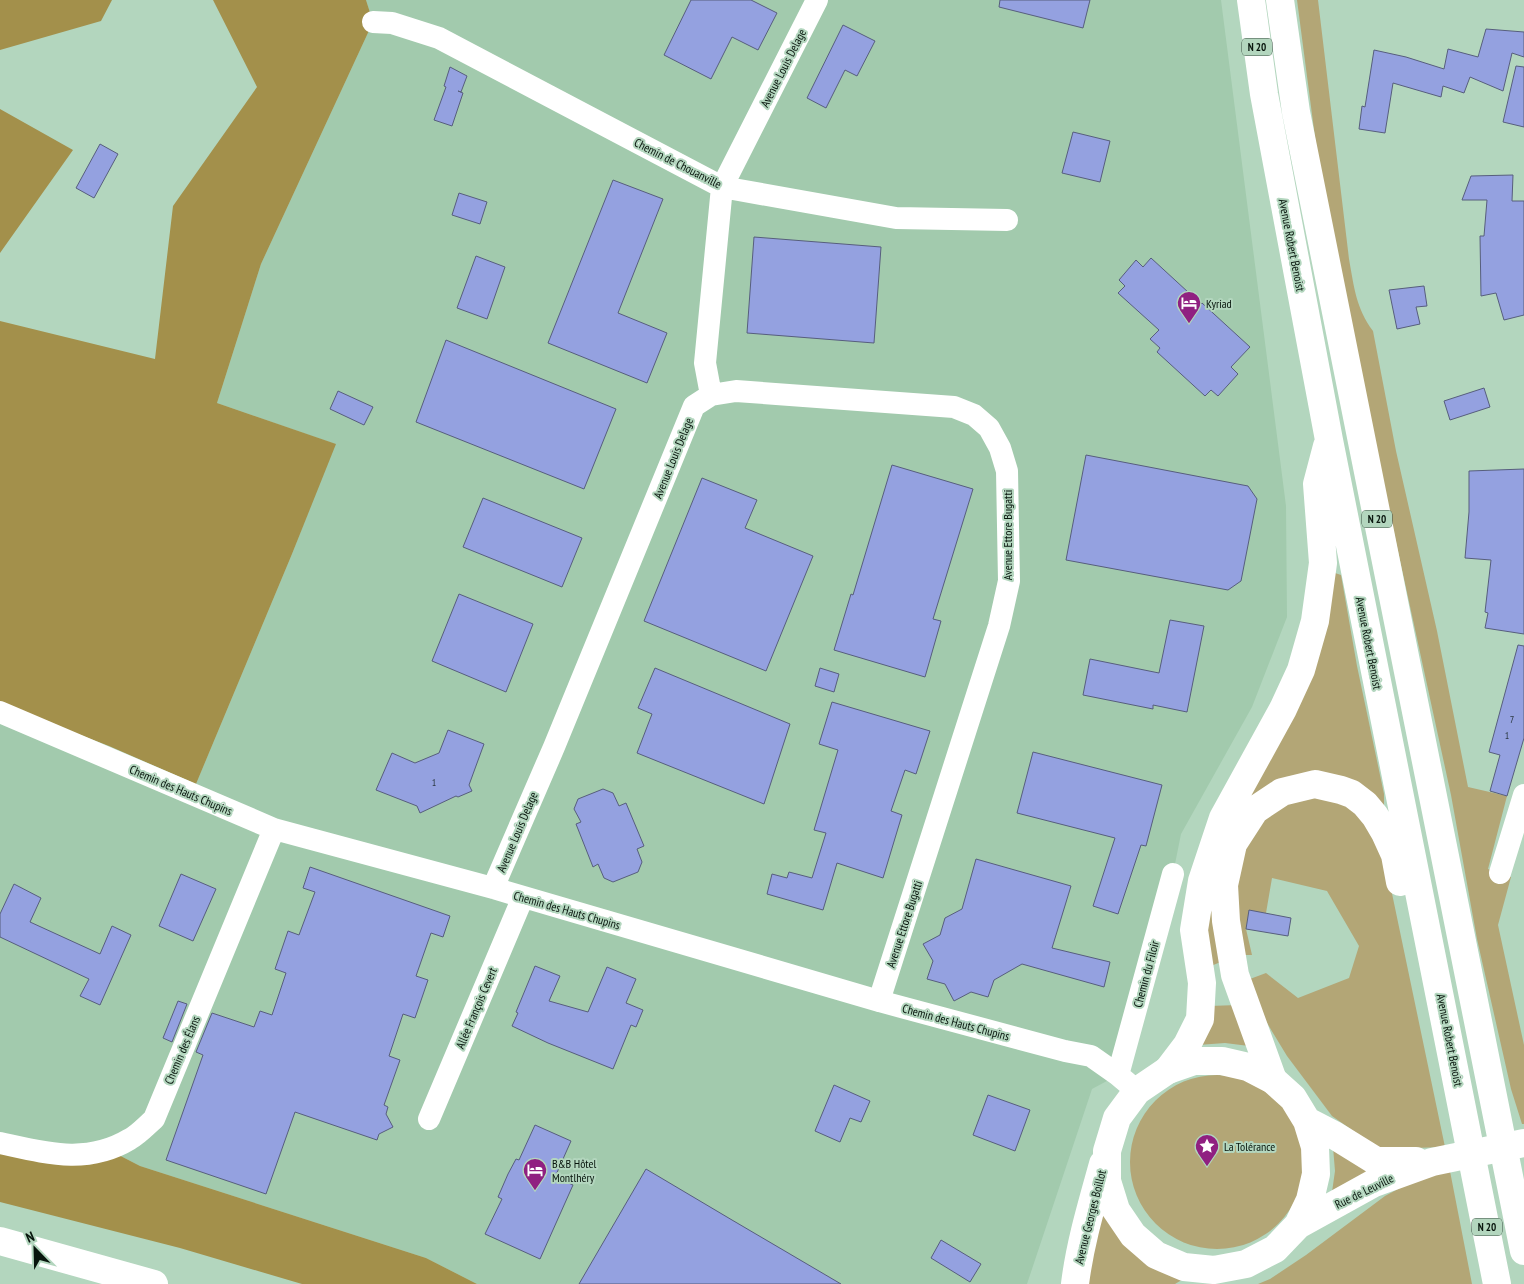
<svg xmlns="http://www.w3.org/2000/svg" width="1524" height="1284" font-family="'PT Sans Narrow',sans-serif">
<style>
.built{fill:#a2caad}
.green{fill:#b3a676}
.forest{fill:#a3904b}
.building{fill:#94a1e0;stroke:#575e7d}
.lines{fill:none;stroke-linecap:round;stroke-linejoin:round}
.street{stroke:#fff;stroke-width:22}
.secondary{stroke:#fff;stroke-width:28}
.primary{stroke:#fff;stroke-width:28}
.highway{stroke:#fff;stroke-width:28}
.labels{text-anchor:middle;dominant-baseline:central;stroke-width:4;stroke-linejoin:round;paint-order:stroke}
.number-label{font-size:10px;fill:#2b3842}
.shield{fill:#b3d6be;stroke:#3b4f42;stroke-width:1}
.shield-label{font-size:11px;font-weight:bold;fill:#08150d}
.street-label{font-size:12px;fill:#08150d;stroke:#b3d6be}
.poi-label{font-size:12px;fill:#08150d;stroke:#b3d6be;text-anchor:start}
</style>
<rect width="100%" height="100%" fill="#b3d6be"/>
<path class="built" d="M366,0H1221L1286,506L1287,617L1252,707L1181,834L1173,874L1118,1075L1092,1089L1027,1284H477L426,1258L140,1166L109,1150L0,1143V712L196,784L292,554L335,444L217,403L261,264L373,22Z"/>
<path class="green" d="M1297,0H1318L1349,259C1354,287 1356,308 1373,331L1396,451L1437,631L1468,787L1507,796L1488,869L1511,877L1498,925L1524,1045V1124H1522L1511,1089L1477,939L1451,795L1368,413L1318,160Z
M1335,573L1341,575L1357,666L1384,794V809C1376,801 1369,792 1359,787C1311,759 1240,786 1225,840C1214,880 1218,921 1223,961L1211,966L1206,962L1202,938L1204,912L1211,870L1219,844L1227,822L1282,730L1310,674L1325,615L1327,582L1329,576Z
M1308,795L1340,801L1357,811L1385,860L1445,1147L1379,1149L1332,1116L1287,1056L1261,1013L1250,979L1266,973L1298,998L1349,978L1359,946L1327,891L1272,878L1266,913L1249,911L1246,929L1252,955H1237L1231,905L1250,832L1267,812Z
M1238,1005L1257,1047L1225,1043L1198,1045L1209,1006Z
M1130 1162a87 87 0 1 1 174 0a87 87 0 1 1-174 0Z
M1333,1147L1371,1173L1331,1199L1335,1171Z
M1449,1166L1472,1284H1258L1270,1279L1306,1255L1385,1196L1428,1173Z
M1104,1213L1185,1278L1175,1284H1084L1098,1215Z"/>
<path class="forest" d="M0,0H112L101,21L0,50Z
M213,0H366L373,22L261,264L217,403L336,444L292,554L196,784L109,746L0,704V321L155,359L173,206L257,87Z
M0,109L73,150L0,253Z
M0,1143L109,1150L140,1166L426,1258L477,1284H302L180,1248L0,1202Z"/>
<path class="building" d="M691,0H751L777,13L758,50L732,37L711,79L664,55Z
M1000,0H1090L1083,28L999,7Z
M843,25L875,41L857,76L845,70L826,108L807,98Z
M1486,29L1524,32V57L1512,53L1503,91L1470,77L1464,93L1443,86L1441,97L1393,83L1385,133L1359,129L1362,106L1365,107L1374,50L1406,57L1444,69L1448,49L1478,57Z
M1516,66L1524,67V127L1503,122Z
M450,67L467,76L461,92L458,91L463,93L452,126L434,120L446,87L444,86Z
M1073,132L1110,141L1100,182L1062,173Z
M100,144L118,154L94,198L76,188Z
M1513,175L1512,201H1524V315L1504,320L1496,293L1481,296L1480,236H1484L1487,200H1462L1471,176Z
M613,180L663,199L618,313L667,333L647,383L548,343Z
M459,193L487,202L480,224L452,215Z
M754,237L881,247L874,343L747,333Z
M476,256L505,267L487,319L457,308Z
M1151,258L1201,304L1202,303L1250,347L1231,367L1238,374L1218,396L1211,390L1205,396L1157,352L1160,348L1150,339L1159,330L1118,293L1125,286L1119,280L1136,260L1143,267Z
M1424,286L1427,306L1416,307L1420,324L1397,329L1389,290Z
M446,340L616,409L584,489L416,422Z
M1484,388L1490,407L1450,420L1444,401Z
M338,391L373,407L364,425L330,409Z
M1086,455L1248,486L1257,499L1241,581L1228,590L1066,560Z
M892,465L973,489L933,619L941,621L925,677L834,650L851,594L853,595Z
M1524,469V634L1485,628L1488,613L1485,612L1491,560L1465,558L1469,512V471Z
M702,478L757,500L745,528L813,556L766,671L644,621Z
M483,498L582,538L562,587L463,547Z
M459,594L533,624L506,692L432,661Z
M1170,620L1204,626L1187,712L1153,705V709L1083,695L1090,659L1159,673Z
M1518,645L1524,646V738L1507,796L1490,791L1500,755L1489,752Z
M655,668L790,724L764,804L637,753L652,714L638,708Z
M820,668L839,674L834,692L815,686Z
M832,702L930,731L916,774L905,770L891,811L902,815L883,878L837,863L823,910L767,894L772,874L787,878L789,872L812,878L826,833L814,830L838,750L819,744Z
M448,730L484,744L469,785L472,791L458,797L456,796L420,813L417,806L376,790L392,753L415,763L439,753Z
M1033,752L1162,785L1146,846L1141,845L1118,914L1093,906L1115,838L1017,813Z
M603,789L613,793L619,806L626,803L644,846L637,849L642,862L638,872L613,882L604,878L598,864L593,867L576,824L581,822L574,809L578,799Z
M976,859L1071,886L1052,948L1110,962L1104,987L1022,964L994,980L988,997L971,992L954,1001L945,984L927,979L933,961L923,944L940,935L945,918L962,909Z
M310,867L450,916L443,937L431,933L416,976L428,980L415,1018L403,1014L389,1056L400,1060L384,1105L388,1107L386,1114L393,1127L379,1134L377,1140L295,1112L266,1194L166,1160L203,1055L196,1052L212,1013L254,1027L260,1011L272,1015L286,973L275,969L288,931L299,935L315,892L303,888Z
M181,874L216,889L193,941L159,926Z
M14,884L41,898L30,922L100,954L112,926L131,935L100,1005L80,996L89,979L0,937V914Z
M1249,910L1291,918L1288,936L1246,929Z
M535,966L560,976L549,1001L588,1012L607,967L636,979L626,1003L643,1010L636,1027L631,1025L613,1069L548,1043L512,1026L518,1013L516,1012Z
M178,1001L187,1004L172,1042L163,1038Z
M834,1085L870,1101L861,1122L850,1118L840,1142L815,1131Z
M988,1095L1030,1110L1015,1151L973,1135Z
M535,1125L571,1141L555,1177L573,1185L540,1259L485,1234L502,1199L498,1197L508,1174L516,1159L519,1160Z
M646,1169L732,1220L841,1284H579Z
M941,1240L981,1264L970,1282L931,1258Z"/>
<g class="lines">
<path class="street" d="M373,22L392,23L439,38L722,187L896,218L1007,220
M711,395L736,391L954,407L974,415L989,428L1000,448L1007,471L1009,581L999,626L879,1001
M0,712L274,829L493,888L879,1001L1065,1051L1091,1056L1118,1075L1137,1091
M1500,873L1524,795
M493,888L554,747L694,406L711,395L705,363L722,187L817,0
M1118,1075L1173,874
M429,1119L523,897
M0,1143C46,1153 87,1165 130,1139C139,1134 146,1126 154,1119L274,829"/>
<path class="secondary" d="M1307,1121L1334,1135L1376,1161H1416
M1298,1225L1310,1200L1316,1174L1315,1147L1307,1121L1293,1098L1273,1080L1248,1067L1222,1061H1194L1168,1070L1137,1091L1117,1118L1107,1151V1181L1116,1210L1133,1235L1156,1255L1184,1267L1214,1270L1246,1264L1275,1249L1298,1225L1374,1183L1432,1162L1524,1143
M1075,1284C1080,1243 1092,1204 1103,1164"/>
<path class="primary" d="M1251,0L1264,94L1329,440L1497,1284
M1280,0L1296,112L1524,1251
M1168,1070L1187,1045L1200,1019L1202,983L1194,930L1202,881L1223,818L1283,709L1301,670L1315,621L1323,563L1317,484L1327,446
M1273,1080L1235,975L1226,921L1224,885L1233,844L1255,810L1282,792L1315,784L1341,790L1352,794L1365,804L1375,816L1385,833L1395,855L1400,882"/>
<path class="highway" d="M0,1241L154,1284"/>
</g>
<defs>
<g id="hotel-pin" transform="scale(1.25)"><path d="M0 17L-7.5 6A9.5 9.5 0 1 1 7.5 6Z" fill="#902081" stroke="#b3d6be"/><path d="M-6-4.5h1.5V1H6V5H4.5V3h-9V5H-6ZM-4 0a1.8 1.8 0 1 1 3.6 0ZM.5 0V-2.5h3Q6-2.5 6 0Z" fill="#fff"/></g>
<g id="sight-pin" transform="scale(1.25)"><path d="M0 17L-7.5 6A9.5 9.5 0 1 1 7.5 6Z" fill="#902081" stroke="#b3d6be"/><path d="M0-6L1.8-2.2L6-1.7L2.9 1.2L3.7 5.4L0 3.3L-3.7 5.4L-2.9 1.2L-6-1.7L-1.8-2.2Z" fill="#fff"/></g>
</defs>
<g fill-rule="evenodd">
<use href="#hotel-pin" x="1189" y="303"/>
<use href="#sight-pin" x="1207" y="1146"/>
<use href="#hotel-pin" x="535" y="1170"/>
</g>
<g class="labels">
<g class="number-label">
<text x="1512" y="719">7</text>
<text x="1507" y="735">1</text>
<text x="434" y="782">1</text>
</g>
<g class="shield">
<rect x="1242" y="38.5" width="30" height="17" rx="4"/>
<rect x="1362" y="510.5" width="30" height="17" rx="4"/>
<rect x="1472" y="1218.5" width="30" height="17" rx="4"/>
</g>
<g class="shield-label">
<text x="1257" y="47">N 20</text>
<text x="1377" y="519">N 20</text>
<text x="1487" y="1227">N 20</text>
</g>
<g class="street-label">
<text transform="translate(783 68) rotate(-63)">Avenue Louis Delage</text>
<text transform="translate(678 163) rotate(27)">Chemin de Chouanville</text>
<text transform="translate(1292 245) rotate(79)">Avenue Robert Benoist</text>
<text transform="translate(673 458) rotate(-68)">Avenue Louis Delage</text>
<text transform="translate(1007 535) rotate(-90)">Avenue Ettore Bugatti</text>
<text transform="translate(1369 643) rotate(79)">Avenue Robert Benoist</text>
<text transform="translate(181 790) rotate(23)">Chemin des Hauts Chupins</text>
<text transform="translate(517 832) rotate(-67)">Avenue Louis Delage</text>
<text transform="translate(567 910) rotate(16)">Chemin des Hauts Chupins</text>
<text transform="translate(904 924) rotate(-72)">Avenue Ettore Bugatti</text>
<text transform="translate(1146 974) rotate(-75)">Chemin du Filoir</text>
<text transform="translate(476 1008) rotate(-67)">Allée François Cevert</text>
<text transform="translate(956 1022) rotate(15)">Chemin des Hauts Chupins</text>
<text transform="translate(1450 1040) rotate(79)">Avenue Robert Benoist</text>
<text transform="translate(182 1050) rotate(-67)">Chemin des Élans</text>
<text transform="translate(1364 1191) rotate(-26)">Rue de Leuville</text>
<text transform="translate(1090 1217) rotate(-76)">Avenue Georges Boillot</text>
</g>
<g class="poi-label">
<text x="1206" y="303">Kyriad</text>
<text x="1224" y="1146">La Tolérance</text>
<text x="552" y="1163">B&amp;B Hôtel<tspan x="552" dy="14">Montlhéry</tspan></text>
</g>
</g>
<g transform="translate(35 1249) rotate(337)" stroke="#b3d6be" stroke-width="4" paint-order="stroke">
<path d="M0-4L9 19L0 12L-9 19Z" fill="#08150d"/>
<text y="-8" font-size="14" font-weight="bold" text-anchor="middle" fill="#08150d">N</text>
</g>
</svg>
